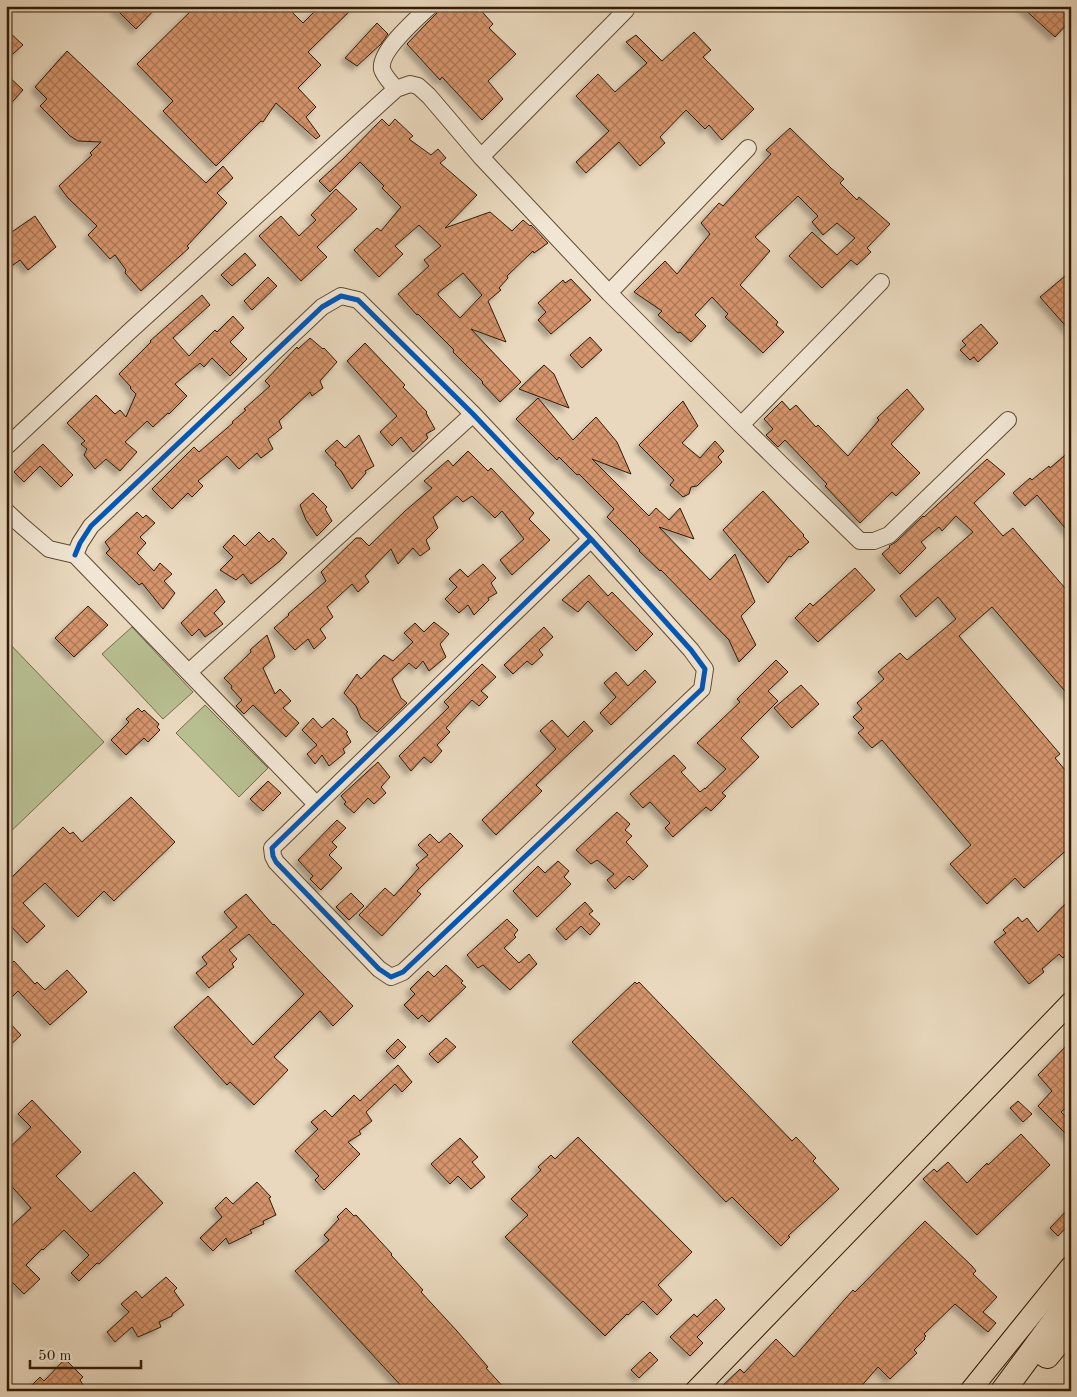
<svg xmlns="http://www.w3.org/2000/svg" width="1077" height="1397" font-family="'Old Standard TT',serif">
<style>
.grass{fill:#b7be90;stroke:#746c4a}
.building{fill:url(#building-cross-hatch);stroke:#321b05;fill-rule:evenodd;filter:url(#shadow)}
.lines{fill:none;stroke-linecap:round;stroke-linejoin:round}
.minor-casing{stroke:#604a33;stroke-width:18}
.major-casing{stroke:#321b05;stroke-width:22}
.highway-casing{stroke:#321b05;stroke-width:26}
.minor{stroke:#f1e6d4;stroke-width:16}
.major{stroke:#e9d8bd;stroke-width:20}
.highway{stroke:#e9d8bd;stroke-width:24}
.cycleway-casing{stroke:#f1e6d4;stroke-width:8}
.cycleway{stroke:#0057b8;stroke-width:5}
</style>
<defs>
<pattern id="building-cross-hatch" width="8" height="8" patternUnits="userSpaceOnUse" patternTransform="scale(1.25)"><rect width="8" height="8" fill="#d5946c"/><path d="M0 0l8 8M0 8l8-8" fill="none" stroke="#ad7857"/></pattern>
<filter id="shadow"><feDropShadow dx="-4.5" dy="4.5" stdDeviation="2.5" flood-color="#0004"/></filter>
</defs>
<rect width="100%" height="100%" fill="#e9d8bd"/>
<filter id="stains"><feTurbulence type="fractalNoise" baseFrequency=".004" numOctaves="4"/><feColorMatrix values="0 0 0 0 .2 0 0 0 0 .09 0 0 0 0 .02 0 0 0 .5 -.17"/></filter>
<radialGradient id="worn" r=".72"><stop offset=".6" stop-color="#630" stop-opacity="0"/><stop offset="1" stop-color="#630" stop-opacity=".3"/></radialGradient>
<path class="grass" d="M132,627L193,692L163,719L102,654Z
M6,640L104,742L6,836Z
M205,705L268,768L239,797L176,733Z"/>
<path class="building" d="M113,6H158L136,29Z
M196,6H286L303,23L320,6H355L308,52L321,65L298,88L316,107L306,117L320,136L316,139L276,103L263,122L261,121L216,166L163,111L173,101L137,64Z
M440,6H477L493,24L489,28L516,54L488,81L503,99L482,120L442,77L440,80L407,44L426,24L437,13Z
M1021,6H1071V20L1055,37Z
M377,23L388,34L381,44L357,66L345,58Z
M6,29L23,45L6,60Z
M694,32L711,50L703,57L754,109L722,140L709,125L705,129L686,110L660,137L665,143L640,166L619,142L586,173L576,162L609,131L576,96L598,74L615,92L647,63L626,42L636,35L662,61Z
M67,51L206,183L223,166L233,178L217,193L227,203L187,246L189,248L141,291L125,273L126,270L115,255L110,259L88,235L97,226L68,198L59,186L92,155L90,153L101,142L78,141L70,136L40,106L47,99L35,87Z
M6,74L23,90L6,109Z
M382,119L389,126L395,119L413,136L409,139L431,155L438,149L446,158L440,163L477,195L445,228L490,212L512,231L523,220L530,226L531,225L548,243L534,253L533,251L507,276L508,278L499,288L501,290L488,301L506,342L471,329L521,382L500,402L482,383L483,382L453,352L454,350L418,314L417,315L398,294L429,266L424,260L441,246L419,225L395,246L403,254L379,277L354,250L377,228L381,231L401,207L382,188L384,186L360,162L330,192L319,181L342,160ZM463,273L482,295L460,318L438,295V293Z
M790,128L831,168L844,179L840,183L857,200L859,197L890,224L867,248L871,252L857,265L851,260L822,288L789,256L812,232L837,255L855,238L837,223L823,235L812,222L818,216L798,196L755,237L770,251L740,285L778,322L776,325L784,332L763,353L725,317L728,314L712,297L695,315L706,326L691,342L680,332L678,333L658,315L662,311L634,292L665,261L677,274L710,234L701,223L719,203L723,206L771,154L766,150Z
M336,189L357,209L317,247L327,257L301,281L259,236L281,216L299,236L316,220L311,215Z
M35,216L56,247L28,270L20,260L6,270V236Z
M245,253L256,265L232,286L221,275Z
M1071,271V332L1040,297Z
M268,277L277,286L252,310L244,301Z
M571,279L591,300L551,334L538,320L546,312L538,303L563,280L565,283Z
M202,295L210,305L173,338L189,356L215,330L217,332L233,316L244,328L230,342L247,359L230,376L212,358L204,367L200,363L175,384L187,396L169,414L168,413L153,427L147,421L125,442L137,452L120,471L106,459L95,469L84,455L87,449L81,444L85,441L67,423L96,395L115,414L120,410L126,417L136,394L130,388L131,387L119,374L151,342L150,341Z
M981,324L998,343L978,362L974,357L970,360L960,350L966,345L962,341Z
M590,337L602,350L582,368L570,355Z
M310,338L323,349L324,348L337,362L320,381L323,388L312,396L310,392L279,421L282,428L268,439L273,449L261,458L257,453L239,469L227,456L198,481L203,486L192,497L188,493L172,509L152,489L194,447L199,452L233,423L232,422L246,410L244,409L270,386L265,381L297,347L298,349Z
M365,343L405,385L403,387L427,412L426,413L435,429L426,434L428,438L413,452L401,437L392,446L380,432L397,416L347,361Z
M544,365L554,374L569,408L519,389Z
M907,389L924,409L891,444L920,473L896,496L892,492L860,523L825,486L827,484L785,440L778,447L766,435L773,429L764,419L782,401L790,410L796,405L816,427L818,425L848,456L879,420L877,418Z
M538,398L573,440L596,417L617,442L631,474L592,459L649,516L656,508L669,520L680,508L694,539L659,527L710,580L735,554L755,602L741,616L756,645L739,662L729,640L661,570L660,571L639,551L640,550L607,517L614,509L579,474L577,475L559,457L557,460L516,419Z
M683,401L698,426L682,443L700,458L715,441L724,451L718,457L722,462L697,486L691,487L689,494L683,497L670,485L674,480L639,445Z
M359,435L374,466L365,471L366,473L352,489L341,471L335,465L336,463L325,451L337,440L345,448Z
M43,444L73,475L61,487L40,466L24,482L14,472Z
M1071,450V535L1037,495L1025,506L1013,493L1030,478L1032,480L1049,466L1050,468Z
M468,451L488,471L491,468L534,513L529,519L550,540L512,575L500,560L524,539L502,511L495,518L472,496L463,502L457,496L433,517L438,528L426,540L430,549L420,556L413,548L398,564L391,549L365,576L369,582L358,592L352,584L327,607L333,617L320,629L326,638L314,649L308,639L295,650L274,628L289,615L288,614L326,581L321,572L356,538H361L369,546L405,511L432,488L424,481L448,460L453,466Z
M987,459L1005,474L974,503L1003,536L1013,528L1071,595V698L992,607L959,636L1060,754L1055,758L1071,777V846L1024,888L1015,878L987,904L950,864L971,845L882,740L872,748L858,733L864,728L853,717L862,709L857,703L884,679L878,672L900,653L907,660L956,619L938,597L916,617L900,596L973,532L956,516L942,531L939,527L921,542L926,548L900,574L882,554L890,547L889,546L896,542L923,516L924,517Z
M763,491L804,535L803,536L809,542L800,550L799,549L791,557L789,556L768,583L723,530Z
M313,493L327,507L325,509L332,521L317,536L306,520L300,505Z
M137,512L143,518L146,515L155,523L140,537L146,543L137,553L154,571L160,563L172,574L164,581L175,593L163,609L142,583L139,585L106,553L110,549L105,542Z
M259,532L269,542L273,538L287,553L280,561L251,584L243,574L236,580L220,570L233,557L223,547L234,535L245,546Z
M483,564L496,578L491,583L497,593L488,598L489,600L474,615L468,605L459,613L445,599L457,587L449,579L460,569L468,577Z
M855,568L875,590L818,642L795,618L810,603L813,606Z
M589,575L608,596L612,592L653,634L636,651L588,601L578,612L562,600Z
M216,589L225,602L214,613L223,624L205,637L199,629L192,636L181,623Z
M88,606L108,625L74,657L55,638Z
M434,622L449,634L440,644L446,657L429,671L423,661L416,669L409,663L392,679L401,698L407,703L377,732L361,718L356,706L344,693L357,674L361,679L384,655L393,661L413,642L404,633L415,623L424,632Z
M544,627L553,637L539,650L543,655L532,665L527,661L513,674L504,665Z
M267,635L275,657L263,668L275,694L280,689L291,701L283,708L299,723L286,737L253,705L244,714L236,706L242,700L231,688L232,686L224,678L251,652L250,650Z
M776,660L788,672L768,691L778,701L741,738L759,757L722,793L726,796L711,811L706,807L673,837L665,828L670,823L650,802L643,808L630,794L674,755L686,768L681,772L700,792L705,788V789L726,769L697,743L740,702L737,699Z
M482,664L496,677L481,691L488,697L479,706L472,700L446,728L450,732L437,745L442,751L431,763L424,757L411,771L399,756L449,707L444,702Z
M645,670L656,682L611,725L600,713L616,697L604,683L616,672L628,686Z
M801,685L819,704L792,728L774,708Z
M138,708L142,712L144,710L159,724L157,727L160,730L148,742L144,738L126,755L111,740L129,722L126,719Z
M313,718L322,728L333,718L348,732L346,733L351,742L343,749L345,753L329,766L322,755L315,764L307,754L317,745L302,730Z
M552,720L568,737L584,721L593,731L536,785L542,791L496,835L482,820L556,749L540,731Z
M378,762L390,777L381,787L386,793L374,804L368,798L354,813L344,804L346,802L341,796Z
M268,781L281,793L263,811L250,799Z
M131,797L175,842L114,901L104,891L78,917L45,883L23,903L45,926L27,943L6,921V883L63,827L70,834L73,832L82,842Z
M617,812L630,824L625,830L632,836L626,842L648,866L633,880L629,876L615,889L607,880L614,874L597,860L591,864L576,850Z
M337,820L346,828L332,842L337,847L329,855L342,868L321,890L310,879L313,876L298,860Z
M450,833L463,846L417,891L421,894L382,936L359,915L385,888L394,896L419,868L416,865L428,855L418,845L430,834L439,843Z
M558,861L569,871L564,877L571,884L537,917L513,891L538,866L545,873Z
M351,893L364,906L349,920L336,907Z
M246,894L273,925L274,924L353,1006L333,1026L320,1011L274,1057L288,1070L254,1105L230,1082L227,1085L174,1027L208,996L253,1045L304,994L249,934L229,950L237,959L232,964L234,967L209,988L196,973L207,964L202,957L237,927L224,912Z
M1071,898V950L1063,958L1059,954L1042,969L1044,972L1029,984L994,942L1006,933L1003,930L1018,917L1022,922L1027,918L1038,932Z
M585,902L593,911L589,914L600,924L590,935L581,926L566,940L556,929Z
M507,919L518,930L514,935L516,937L504,948L519,963L529,954L537,964L510,990L483,965L478,968L467,955Z
M14,961L35,984L37,982L45,990L67,970L87,992L50,1025L18,991L6,1003V968Z
M446,965L463,981L461,983L466,987L429,1022L422,1015L418,1019L404,1005L415,994L410,989L428,971L434,977Z
M635,982L637,984L639,982L792,1141L796,1137L816,1158L813,1161L839,1189L788,1236L790,1237L781,1246L732,1197L726,1202L572,1042Z
M6,1019L21,1035L6,1049Z
M446,1038L456,1047L438,1063L429,1054Z
M398,1039L406,1047L394,1059L386,1051Z
M1071,1041V1103L1061,1112L1071,1122V1139L1038,1106L1052,1091L1038,1075Z
M398,1065L412,1082L402,1092L395,1084L366,1112L372,1121L359,1131L361,1134L348,1142L360,1154L324,1190L315,1180L319,1176L295,1151L318,1129L311,1122L325,1110L332,1117L354,1095L360,1101Z
M32,1100L81,1152L56,1176L91,1212L134,1172L163,1203L99,1264L97,1263L79,1281L71,1273L89,1255L64,1230L43,1250L42,1249L26,1265L40,1279L24,1294L6,1276V1231L31,1208L6,1180V1151L31,1127L18,1114Z
M1018,1101L1032,1114L1023,1122L1010,1108Z
M1021,1134L1050,1165L977,1235L923,1179L934,1169L937,1172L948,1162L967,1183L987,1163L988,1165Z
M578,1137L692,1252L658,1285L672,1300L657,1315L643,1301L628,1315L627,1314L605,1336L505,1237L528,1215L511,1199L541,1170L538,1167L551,1155L555,1159Z
M460,1138L478,1157L472,1162L485,1177L471,1189L458,1176L450,1184L431,1164Z
M257,1182L271,1197L269,1198L276,1215L263,1221L264,1224L250,1230L252,1233L229,1244L226,1238L213,1251L200,1238L222,1217L215,1208L226,1197L233,1204Z
M1071,1206V1222L1058,1236L1050,1228Z
M346,1208L354,1216L356,1215L392,1254L391,1255L423,1290L421,1292L457,1331L488,1367L486,1368L507,1391H406L295,1271L329,1240L324,1235L339,1219L337,1217Z
M925,1221L972,1266L976,1271L973,1274L997,1297L983,1312L996,1323L988,1332L955,1304L924,1334L926,1336L924,1338L925,1339L914,1350L917,1353L890,1379L878,1367L857,1391H717L740,1369L744,1373L776,1339L794,1357L853,1290L855,1292Z
M166,1277L177,1288L174,1291L184,1305L172,1314V1316L159,1322L161,1327L138,1337L132,1327L115,1342L107,1332L129,1312L121,1304L136,1291L142,1298Z
M716,1299L725,1309L697,1337L703,1343L690,1356L670,1337L694,1314L697,1317Z
M650,1352L658,1360L639,1378L631,1370Z
M65,1359L83,1377L80,1380L87,1391H26L40,1377L44,1381Z"/>
<g class="lines">
<g class="minor-casing">
<path id="minor" d="M396,89C391,83 384,76 382,69C379,51 417,18 430,6
M481,157L626,10
M609,293L748,148
M741,425L881,282
M6,447L130,331L396,89L410,84L418,86L429,96L481,157L609,293L741,425L860,541H874L889,535L1008,420
M6,511L21,525L49,549L75,555L316,804
M75,555L80,543L91,526L322,307L341,296L358,300L473,414L591,539L691,650L705,669L702,689L403,972L391,977L379,969L276,862L273,856L272,848L591,539
M189,672L473,414"/>
</g>
<g class="major-casing">
<path id="major" d="M695,1391L1071,1002
M970,1391L1071,1266"/>
</g>
<g class="highway-casing">
<path id="highway" d="M1047,1356L1071,1327
M1003,1391L1071,1299"/>
</g>
<use href="#minor" class="minor"/>
<use href="#major" class="major"/>
<use href="#highway" class="highway"/>
<g class="cycleway-casing">
<path id="cycleway" d="M75,555L80,543L91,526L322,307L341,296L358,300L473,414L591,539L691,650L705,669L702,689L403,972L391,977L379,969L276,862L273,856L272,848L591,539"/>
</g>
<use href="#cycleway" class="cycleway"/>
</g>
<rect width="1077" height="1397" fill="none" stroke="#e9d8bd" stroke-width="25"/>
<rect x="8" y="8" width="1062" height="1382" fill="none" stroke="#321b05" stroke-width="2.5"/>
<rect x="12" y="12" width="1052" height="1372" fill="none" stroke="#321b05"/>
<path d="M30 1360v8h111v-8" fill="none" stroke="#321b05" stroke-width="2.5"/>
<text x="38" y="1360" font-size="15" fill="#321b05" stroke="#f1e6d4" stroke-width="4" paint-order="stroke">50 m</text>
<rect width="100%" height="100%" filter="url(#stains)"/>
<rect width="100%" height="100%" fill="url(#worn)"/>
</svg>
